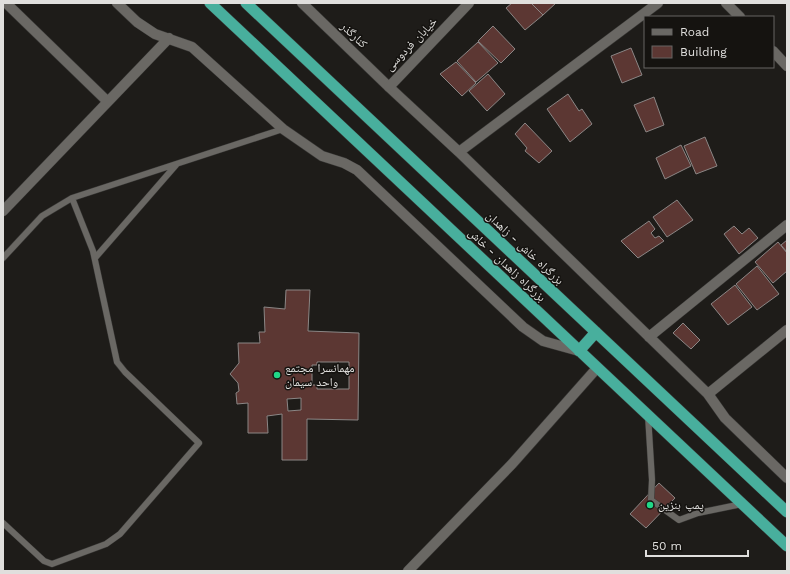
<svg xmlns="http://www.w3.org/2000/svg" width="790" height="574" font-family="'Work Sans','Noto Naskh Arabic',sans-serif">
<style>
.building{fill:#5c3733;stroke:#8b8685;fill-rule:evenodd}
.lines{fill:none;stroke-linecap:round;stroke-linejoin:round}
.service-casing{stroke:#383735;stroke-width:7}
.minor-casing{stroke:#383735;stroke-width:11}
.tertiary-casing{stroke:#383735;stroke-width:11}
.trunk-casing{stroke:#383735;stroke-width:12}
.service{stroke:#6a6864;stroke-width:6}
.minor{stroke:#6a6864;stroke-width:10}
.tertiary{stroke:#6a6864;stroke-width:10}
.trunk{stroke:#48af9d;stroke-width:11}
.poi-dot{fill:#20d887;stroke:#151310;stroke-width:1.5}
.labels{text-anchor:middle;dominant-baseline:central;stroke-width:3;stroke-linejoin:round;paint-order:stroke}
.street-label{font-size:12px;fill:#e0dfdd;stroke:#151310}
.poi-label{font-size:12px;fill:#e0dfdd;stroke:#151310;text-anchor:start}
</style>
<rect width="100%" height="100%" fill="#1e1c19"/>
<path class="building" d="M512,3H531L543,15L525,30L506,8Z
M531,3H556L543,15Z
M493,26L515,49L501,63L478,41Z
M478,42L498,63L476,82L457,61Z
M631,48L642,75L622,83L611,56Z
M456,62L476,83L462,96L440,74Z
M488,74L505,94L487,111L469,91Z
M568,94L579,111L582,109L592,124L570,142L547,109Z
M654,97L664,125L646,132L634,105Z
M525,123L552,151L539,163L525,151L527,148L515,134Z
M705,137L717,166L696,174L684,146Z
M681,145L691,166L665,179L656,158Z
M677,200L693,220L667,237L653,217Z
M649,221L655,229L651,233L655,238L659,236L664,241L638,258L621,241Z
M734,226L742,234L749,228L758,238L739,254L724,234Z
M787,240V252L781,245Z
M778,242L787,253V271L773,283L755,262Z
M757,266L779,294L757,310L736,284Z
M735,285L752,307L728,325L711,304Z
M286,290H310L308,331L359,333L358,420L307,419V460H282V414L267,416L268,433H248V403L237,404L236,393L239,391L238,383L230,374L239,363L238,343H260L259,332H265L264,307L285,309ZM317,362H349V389H317V385H312V365H317ZM301,398V410L288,411L287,399Z
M683,323L700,340L691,349L673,333Z
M659,483L675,498L646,528L630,514Z"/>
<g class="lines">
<g class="service-casing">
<path id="service" d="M3,258L42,216L72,198L283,129
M95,258L176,165
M648,415L652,480L651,500L679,520L698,513L742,504
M3,523L44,561L52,564L106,544L120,534L199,443L125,372L117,362L93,251L72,198"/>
</g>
<g class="minor-casing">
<path id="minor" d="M6,3L107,101
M117,3L137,22L155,34L192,47L283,129L322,156L344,163L357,170L523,327L543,341L579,351
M302,3L389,87L459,152L708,394L725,418L787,478
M459,152L658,3
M3,211L169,38
M649,337L787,225
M708,394L787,330
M408,571L512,464L597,368"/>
</g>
<g class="tertiary-casing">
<path id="tertiary" d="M726,3L740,17
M773,51L787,66
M389,87L469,3"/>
</g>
<g class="trunk-casing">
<path id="trunk" d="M210,3L787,546
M246,3L787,512
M579,351L596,332"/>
</g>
<use href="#service" class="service"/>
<use href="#minor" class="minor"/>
<use href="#tertiary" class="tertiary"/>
<use href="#trunk" class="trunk"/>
</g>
<g class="poi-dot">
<circle cx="277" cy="375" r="4"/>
<circle cx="650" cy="505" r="4"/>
</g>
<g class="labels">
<g class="street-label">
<text transform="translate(354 35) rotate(44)">کنارگذر</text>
<text transform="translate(411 44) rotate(-46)">خیابان فردوسی</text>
<text transform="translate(525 248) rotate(43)">بزرگراه خاش - زاهدان</text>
<text transform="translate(507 265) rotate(43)">بزرگراه زاهدان - خاش</text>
</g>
<g class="poi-label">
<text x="285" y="368">مهمانسرا مجتمع<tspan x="285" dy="14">واحد سیمان</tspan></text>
<text x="658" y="505">پمپ بنزین</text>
</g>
</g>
<rect width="790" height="574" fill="none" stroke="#e0dfdd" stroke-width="8"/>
<rect x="644" y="16" width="130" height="52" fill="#151310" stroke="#666562"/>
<rect x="652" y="29" width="20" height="6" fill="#6a6864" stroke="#666562"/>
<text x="680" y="36" font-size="12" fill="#e0dfdd">Road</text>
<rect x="652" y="46" width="20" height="12" fill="#5c3733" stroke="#666562"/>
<text x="680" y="56" font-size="12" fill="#e0dfdd">Building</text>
<path d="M646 550v6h102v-6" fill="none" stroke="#e0dfdd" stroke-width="2"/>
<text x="652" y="550" font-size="12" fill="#e0dfdd" stroke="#151310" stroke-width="3" paint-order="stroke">50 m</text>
</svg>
